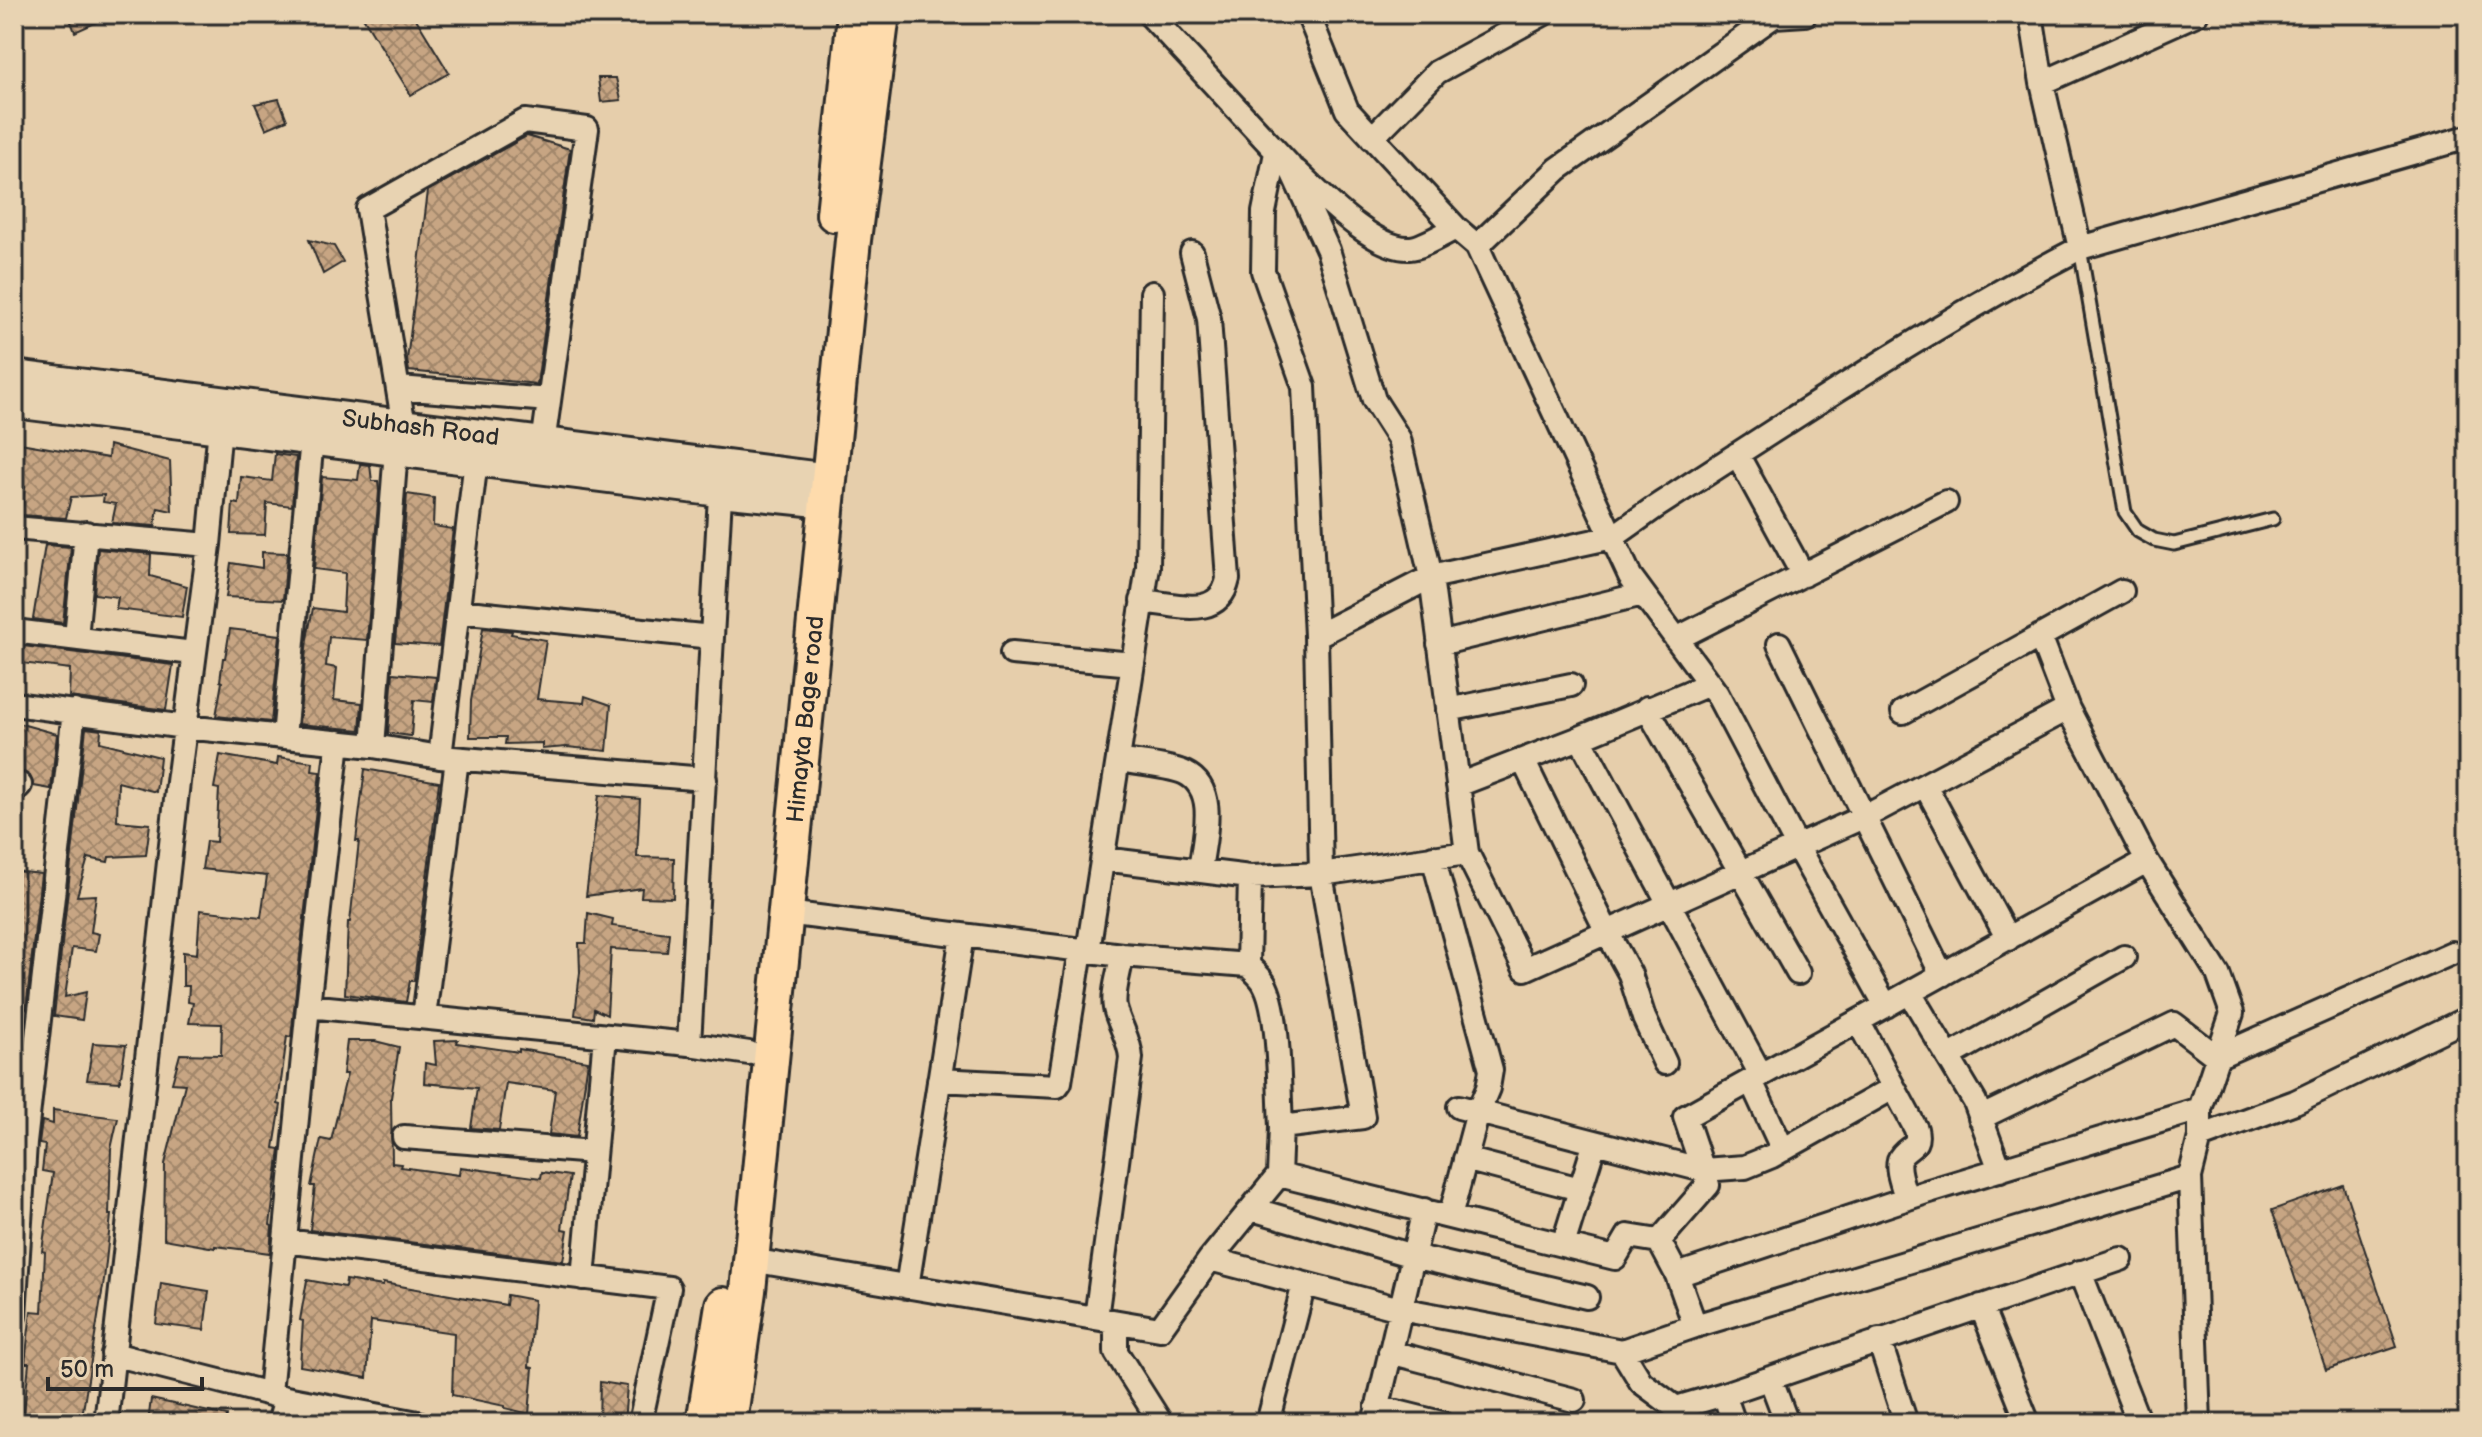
<svg xmlns="http://www.w3.org/2000/svg" width="2482" height="1437" font-family="'Balsamiq Sans',sans-serif">
<style>
.building{fill:url(#building-cross-hatch);stroke:#2b2b2b;stroke-width:2}
.lines{fill:none;stroke-linecap:round;stroke-linejoin:round}
.lane-casing{stroke:#2b2b2b;stroke-width:17}
.street-casing{stroke:#2b2b2b;stroke-width:28}
.secondary-casing{stroke:#2b2b2b;stroke-width:36}
.primary-casing{stroke:#2b2b2b;stroke-width:40}
.lane{stroke:#e8d3b2;stroke-width:11}
.street{stroke:#e8d3b2;stroke-width:22}
.secondary{stroke:#e8d3b2;stroke-width:30}
.primary{stroke:#fedbac;stroke-width:34}
.labels{text-anchor:middle;dominant-baseline:central;stroke-width:6;stroke-linejoin:round;paint-order:stroke}
.street-label{font-size:24px;fill:#2b2b2b;stroke:#e8d3b2}
</style>
<defs>
<pattern id="building-cross-hatch" width="8" height="8" patternUnits="userSpaceOnUse" patternTransform="scale(2)"><rect width="8" height="8" fill="#c7a583"/><path d="M0 0l8 8M0 8l8-8" fill="none" stroke="#a2876b"/></pattern>
</defs>
<rect width="100%" height="100%" fill="#e6ceab"/>
<filter id="ink" filterUnits="userSpaceOnUse"><feTurbulence type="fractalNoise" baseFrequency=".0125" numOctaves="2"/><feDisplacementMap in="SourceGraphic" scale="16" xChannelSelector="R" yChannelSelector="G"/><feConvolveMatrix kernelMatrix="1 2 1 2 8 2 1 2 1" color-interpolation-filters="sRGB"/></filter>
<g filter="url(#ink)">
<path class="building" d="M68,14H115L75,32Z
M361,14H413L449,73L411,95Z
M598,78H616L621,100L601,102Z
M279,99L287,120L266,129L255,104Z
M527,136L570,149L537,384L409,371L407,360L428,191Z
M309,240L334,246L343,262L323,274Z
M14,442L108,458L109,445L170,461L172,511L158,508L155,526L112,523L116,504L103,502L104,495L71,497L66,518L21,515L25,487L14,486Z
M275,454L296,457L292,506L267,503L265,535L231,534L233,503L239,504L241,477L272,481Z
M360,464L370,465L372,481H378L379,491L367,640L329,637L326,666L337,668L334,700L362,703L360,730L299,724L307,639L313,608L343,612L345,573L314,569L322,477L358,480Z
M407,494L434,498L433,526L453,529L439,646L395,643Z
M45,545L71,547L63,623L33,619Z
M98,549L151,554L150,576L187,586L182,617L116,609L118,597L94,594Z
M262,552L287,553L283,600L226,597L231,563L262,568Z
M483,628L512,631L511,634L546,640L537,699L584,703L585,696L611,705L607,751L567,747L542,749V743L505,744L506,737H470L471,701Z
M230,629L280,635L271,722L216,716L222,682L220,681L223,658H225Z
M23,646L173,665L166,710L69,697L70,669L21,663Z
M393,673L436,677L433,702L414,700L411,736L388,733Z
M14,722L57,734L51,789L34,786L30,776L24,772L14,773Z
M86,728L101,730L100,742L160,757L156,792L118,782L117,821L150,824L146,855L109,857L108,862L88,858L77,896L96,895L91,932L99,934L96,951L72,948L65,997L86,992L82,1020L54,1016Z
M220,755L277,765L278,757L313,762L312,771L320,772L291,1037L287,1036L278,1104L281,1105L274,1148L280,1149L270,1225L272,1226L270,1253L215,1246V1248L164,1239L165,1164L185,1084L172,1083L180,1054L221,1055L222,1024L189,1023L193,1003L188,1002L189,986H183V952L197,954L200,910L261,917L267,876L202,869L206,841L216,842L219,789L214,788Z
M365,769L439,782L414,981H410L406,1002L345,994L348,922H350L359,841H356Z
M599,795L640,799L637,857L674,858L673,898L641,897L642,888L586,896Z
M14,871L41,874L26,1009L14,1008Z
M588,913L613,919L612,926L669,933L667,952L611,949L607,1015L594,1009L593,1018L575,1015L580,972L579,943H586Z
M458,1040L457,1043L519,1052V1049L588,1061L577,1137L549,1134L555,1090L506,1083L499,1130L471,1128L477,1088L424,1083L425,1063L436,1065L434,1041Z
M347,1041H375L399,1047L391,1098L392,1163L401,1164L400,1167L459,1175L460,1167L541,1178L542,1172L570,1176L562,1229L568,1230L563,1261L310,1230L315,1186H311L321,1139L331,1141L347,1074H343Z
M93,1043L126,1045L120,1082L87,1080Z
M53,1110L118,1118L111,1149L109,1215H111L104,1280L81,1423L23,1421L29,1363H25L31,1311L42,1312L45,1252L42,1251L53,1173L42,1171L45,1145L39,1144L42,1121L53,1124Z
M2343,1185L2397,1346L2326,1370L2272,1210Z
M307,1280L345,1287L346,1280L383,1286V1283L506,1305L507,1295L534,1300L529,1367L533,1368L529,1414L505,1408V1406L452,1395L454,1333L371,1321L367,1378L300,1366L303,1321L300,1320Z
M161,1283L209,1291L204,1330L156,1324Z
M600,1382L627,1386L624,1423H599Z
M151,1399L227,1416L226,1423H148Z"/>
<g class="lines">
<g class="lane-casing">
<path id="lane" d="M2080,248L2125,512L2138,531L2154,540L2174,544L2273,519"/>
</g>
<g class="street-casing">
<path id="street" d="M1149,14L1289,165L1328,250L1374,400L1399,439L1431,577L1467,853
M1308,14L1347,110L1456,228L1477,246L1630,576L1717,694L1798,848L1886,1006
M2031,14L2042,83L2080,248L2468,137
M2042,83L2196,14
M1372,138L1437,72L1543,14
M1276,153L1264,212L1263,271L1304,387L1316,636
M1296,171C1322,195 1373,250 1410,248C1421,248 1445,233 1456,228
M1477,246L1558,169L1774,16L1805,14
M2080,248C1932,325 1794,418 1654,508L1613,537L1431,577L1316,636L1321,874L1467,853L1525,969L1872,813L2068,709L2147,861L2218,974L2232,1013L2200,1109
M399,388L549,400
M404,426L368,209L525,121L587,129L543,444
M1737,454L1803,575
M14,528L209,545
M1142,601C1175,604 1219,621 1228,579L1209,319L1192,253
M458,611L712,637
M14,631L193,653
M2040,636L2068,709
M76,638L86,533
M1676,639L1946,502
M1439,644L1643,594
M1779,644L1942,975
M1012,653L1133,664
M14,704L185,727L373,746L440,757L705,779
M1647,708L1798,973
M1448,710L1571,685
M1903,712L2122,591
M284,737L312,439
M1580,738L1761,1075
M373,746L396,450
M440,757L476,460
M1118,760C1135,763 1171,766 1185,773C1220,790 1203,841 1200,871
M1523,760L1607,932L1630,974L1644,1018L1665,1063
M1458,785L1580,738L1709,684
M1925,785L2008,939
M14,791L20,785
M1433,857L1491,1070L1488,1088L1478,1112L1450,1217
M1103,859L1250,877
M786,913L1122,955L1248,965L1250,877L1321,874L1363,1117L1281,1127L1279,1175
M1088,951L1148,567L1152,293
M1248,965C1253,971 1260,976 1264,983C1280,1010 1279,1094 1281,1127
M1910,993L1975,1102L2000,1170
M308,1006L689,1044L749,1053
M424,1017L457,759
M1858,1021L1916,1129C1921,1150 1905,1145 1899,1160C1896,1171 1904,1188 1906,1199
M689,1044L721,478
M1948,1057L2124,957
M939,1080L1057,1086L1060,1082L1081,950
M1751,1081L1783,1150
M1459,1107L1703,1170L1745,1167L1772,1156L1893,1088
M1980,1118L2174,1024L2217,1057L2452,953
M404,1137L594,1152
M2200,1137L2295,1102L2468,1018
M1465,1159L1580,1189
M1252,1209L1413,1256L1587,1297
M285,1241L669,1288L640,1423
M1659,1241L1708,1185L1685,1117L2147,861
M1563,1245L1595,1142
M1210,1259L1400,1309L1622,1351L1695,1326L2190,1177
M751,1260L1160,1329L1210,1259L1279,1175L1615,1258L1628,1236L1659,1241L1677,1275L1926,1192L2200,1109V1137L2190,1177L2199,1423
M2080,1272L2139,1423
M1677,1275L1695,1326
M583,1278L605,1036
M907,1287L962,935
M1981,1306L2028,1423
M14,1316L25,1143L74,711
M1096,1318L1131,1058C1130,1040 1119,1025 1115,1008C1112,992 1120,971 1122,955
M1116,1322V1352L1161,1423
M1879,1340L1906,1423
M1622,1351L1641,1382L1676,1408
M1390,1352L1574,1400
M113,1354L286,1398L418,1423
M1770,1378L1787,1423
M270,1393L308,1006L338,742
M1724,1394L1734,1423
M1377,1407L1441,1423
M106,1423L178,782L209,545L221,416
M279,1423L286,1398
M1268,1423L1304,1284
M1374,1423L1424,1210
M1680,1423L1676,1408L1724,1394L2121,1259"/>
</g>
<g class="secondary-casing">
<g id="secondary">
<path id="s1" d="M14,376L829,479"/>
<path d="M14,402L720,491L827,502"/>
</g>
</g>
<g class="primary-casing">
<g id="primary">
<path d="M834,214L855,14"/>
<path d="M704,1423L723,1305"/>
<path id="s2" d="M729,1423L748,1291L853,240L882,14"/>
</g>
</g>
<use href="#lane" class="lane"/>
<use href="#street" class="street"/>
<use href="#secondary" class="secondary"/>
<use href="#primary" class="primary"/>
</g>
</g>
<g class="labels">
<g class="street-label">
<text stroke="none"><textPath href="#s1" startOffset="410">Subhash Road</textPath></text>
<text stroke="none"><textPath href="#s2" startOffset="708">Himayta Bage road</textPath></text>
</g>
</g>
<rect width="2482" height="1437" fill="none" stroke="#e8d3b2" stroke-width="48"/>
<rect x="24" y="24" width="2434" height="1389" fill="none" stroke="#2b2b2b" stroke-width="3" filter="url(#ink)"/>
<path d="M48 1377v12h154v-12" fill="none" stroke="#2b2b2b" stroke-width="4"/>
<text x="60" y="1377" font-size="24" fill="#2b2b2b" stroke="#e8d3b2" stroke-width="6" paint-order="stroke">50 m</text>
</svg>
